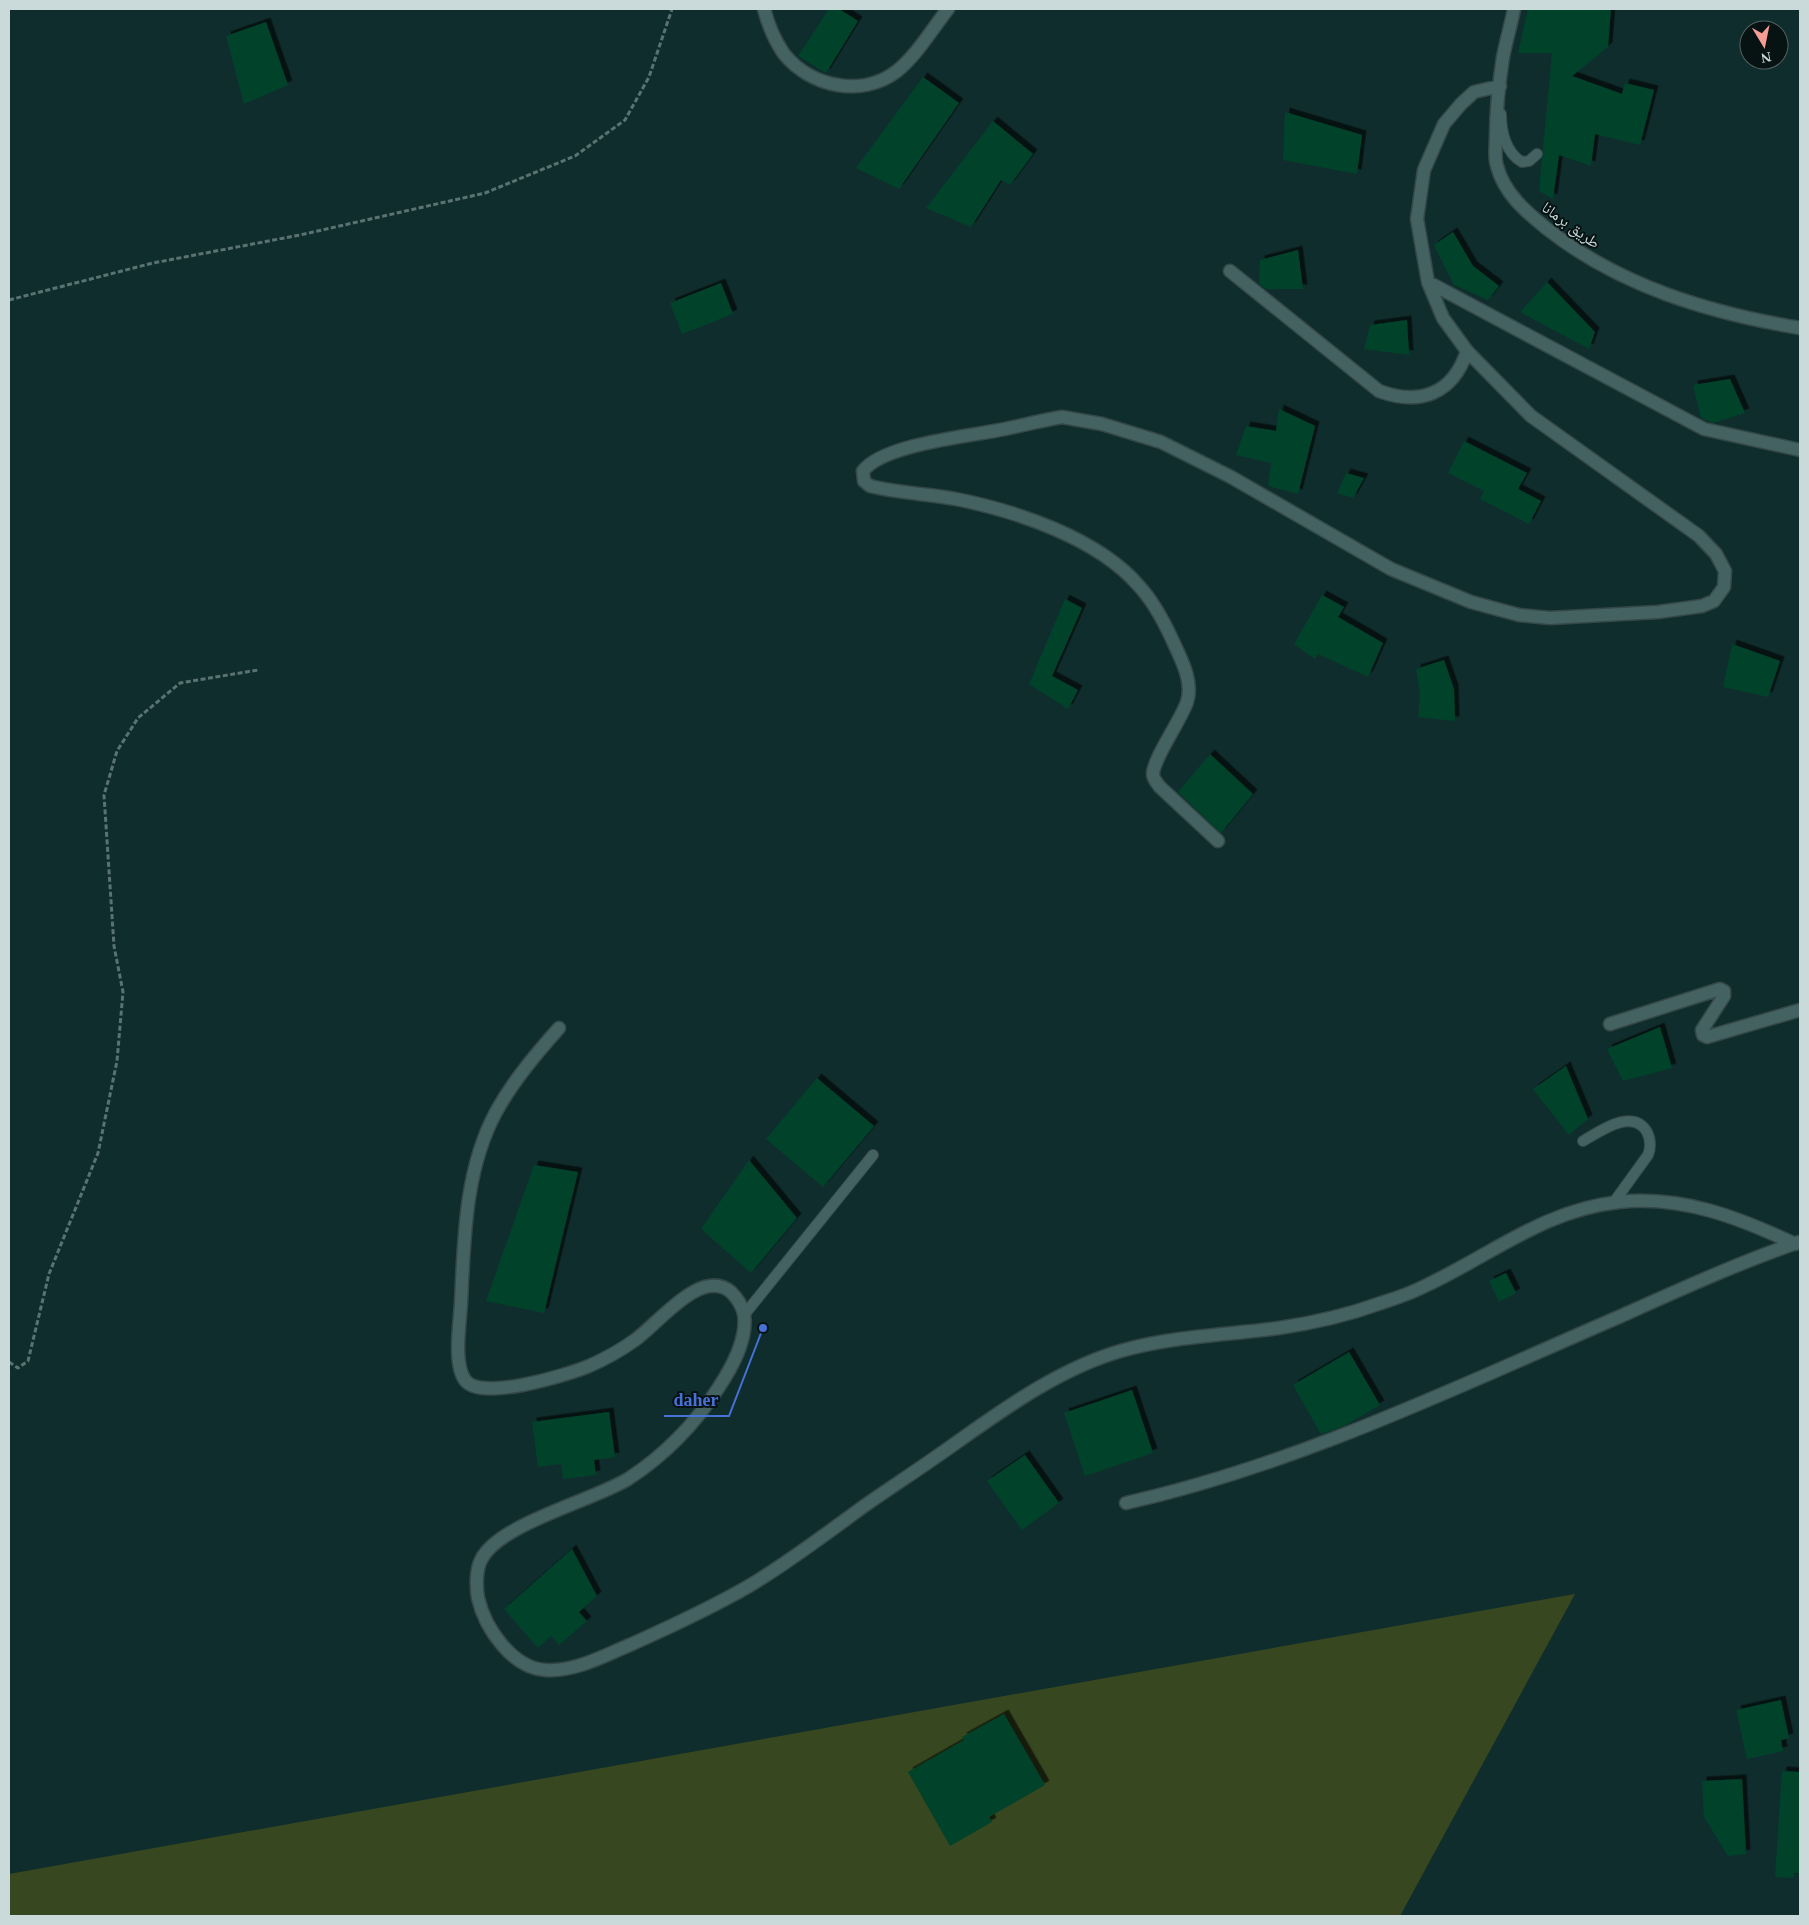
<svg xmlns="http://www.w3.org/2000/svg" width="1809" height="1925" font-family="'Times New Roman','Noto Naskh Arabic',serif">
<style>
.green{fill:#37471f}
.building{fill:#03422b;filter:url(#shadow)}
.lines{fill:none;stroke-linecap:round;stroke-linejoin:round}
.service-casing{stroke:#354848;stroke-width:12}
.minor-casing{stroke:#354848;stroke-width:15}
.path{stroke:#5a7272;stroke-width:3;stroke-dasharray:5 2.5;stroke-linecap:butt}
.service{stroke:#456262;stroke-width:10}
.minor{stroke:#456262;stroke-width:12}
.labels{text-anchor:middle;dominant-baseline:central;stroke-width:4;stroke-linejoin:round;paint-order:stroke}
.street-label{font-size:16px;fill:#cad9d9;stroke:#071313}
.leader{fill:none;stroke:#4871d8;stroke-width:2}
.callout-dot{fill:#4871d8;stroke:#071313;stroke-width:2}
.callout-label{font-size:18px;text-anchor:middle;font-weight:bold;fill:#4871d8;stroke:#071313;stroke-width:4;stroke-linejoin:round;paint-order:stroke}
</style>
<defs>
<filter id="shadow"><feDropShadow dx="4.5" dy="-4.5" stdDeviation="0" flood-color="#0009"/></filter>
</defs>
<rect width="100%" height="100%" fill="#102d2d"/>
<path class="green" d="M1575,1594L1400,1916H9V1874Z"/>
<path class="building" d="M829,9H839L858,21L826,73L798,56Z
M1528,9H1611L1608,47L1572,76L1622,94L1625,83L1654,90L1640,145L1595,134L1591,166L1559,155L1553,199L1539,191L1552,53H1518Z
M266,22L288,85L244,104L226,36Z
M923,77L959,103L899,189L856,168Z
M1285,112L1362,135L1357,174L1283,160Z
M993,121L1033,154L1010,185L1001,180L971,227L926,208Z
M1453,232L1473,266L1499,286L1488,300L1454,285L1434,245Z
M1298,250L1303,289H1266L1259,284L1260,260Z
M1547,282L1595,332L1589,349L1520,312Z
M721,283L733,314L682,334L670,303Z
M1407,320L1409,355L1364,349L1370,325Z
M1730,379L1745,413L1713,423L1701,418L1693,385Z
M1279,409L1315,426L1298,494L1268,486L1271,463L1236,455L1246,426L1276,431Z
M1464,441L1527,473L1518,489L1541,501L1529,524L1480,499L1484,491L1448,473Z
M1346,473L1364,478L1353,498L1337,493Z
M1322,595L1344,607L1338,617L1383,643L1368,677L1318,654L1315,659L1294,644Z
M1065,599L1082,608L1052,676L1078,690L1068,709L1029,684Z
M1732,644L1780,661L1768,697L1723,687Z
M1444,660L1454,689L1455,721L1418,717L1420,694L1416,669Z
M1210,754L1253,794L1221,833L1178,792Z
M1660,1027L1672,1068L1623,1081L1607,1049Z
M1566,1066L1588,1119L1569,1135L1533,1089Z
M817,1078L874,1126L823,1187L766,1139Z
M749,1160L797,1218L751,1273L701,1229Z
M534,1165L578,1172L544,1313L486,1301Z
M1506,1273L1516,1293L1499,1302L1489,1281Z
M1349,1352L1380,1405L1344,1426L1321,1434L1293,1385Z
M1132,1390L1153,1453L1085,1476L1064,1413Z
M609,1412L615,1457L594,1460L596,1475L563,1479L561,1464L538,1467L532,1422Z
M1025,1455L1059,1503L1022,1530L987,1481Z
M572,1549L597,1596L579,1612L587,1621L559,1645L551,1636L538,1648L504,1609Z
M1781,1700L1789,1738L1781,1740L1783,1751L1747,1759L1736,1710Z
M1004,1714L1045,1785L989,1817L992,1822L950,1846L908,1772L964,1740L962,1737Z
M1782,1771L1800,1772V1873H1794L1793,1878L1775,1877Z
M1742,1779L1746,1854L1728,1856L1704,1817L1702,1781Z"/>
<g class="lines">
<g class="service-casing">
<path id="service" d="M1501,114C1501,132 1506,153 1522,162L1529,161L1537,154
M1583,1141C1599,1132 1633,1107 1647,1132C1651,1140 1651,1147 1648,1155L1614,1202
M744,1315L873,1155"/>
</g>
<g class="minor-casing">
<path id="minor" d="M764,9C768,24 775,41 784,54C811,87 862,98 897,71C917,55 932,29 948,9
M1514,9C1511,25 1506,41 1503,57C1499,83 1496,110 1496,136C1496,146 1494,157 1497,166C1504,193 1525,211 1546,228C1619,286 1709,313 1800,328
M1230,271L1379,391C1420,406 1453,394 1467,351
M1428,282L1704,429L1800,450
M1218,841L1160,787C1157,783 1153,779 1153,774C1153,759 1181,720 1187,702C1194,681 1180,657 1171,637C1163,620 1152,600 1139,586C1098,538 1016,511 956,499C928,494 898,493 870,486L864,481L863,471C883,444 971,436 1005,429C1024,425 1043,420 1062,417L1102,424L1161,442L1231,477L1391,569L1471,602L1519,615L1550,618L1658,612L1702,606L1714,601L1724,587L1725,571L1716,554L1699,536L1531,416L1467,351L1443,318L1428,282L1417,219L1424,170L1444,124L1461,104L1474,92L1500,86
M1610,1024L1720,989L1724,991V996L1702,1030L1703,1035L1707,1037L1800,1010
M559,1028C536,1054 513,1081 496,1112C465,1169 464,1239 461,1303C460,1322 453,1364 465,1380C480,1402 567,1375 589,1366C605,1359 621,1350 635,1340C659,1323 701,1267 731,1292C737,1298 742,1306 744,1314C748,1339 732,1367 719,1387C695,1424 665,1455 628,1479C592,1501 498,1524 481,1560C476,1570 476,1586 478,1598C485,1628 512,1668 545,1670C576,1672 605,1655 632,1644C672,1626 711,1608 749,1586C791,1561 828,1532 867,1504C896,1484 925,1465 953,1445C1005,1408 1062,1367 1124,1350C1174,1336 1228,1335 1279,1328C1313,1323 1348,1315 1381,1303C1397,1298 1414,1292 1429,1284C1494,1253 1545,1210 1619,1202C1682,1195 1740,1218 1795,1244
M1126,1503C1299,1464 1459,1386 1621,1316C1679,1290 1738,1263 1799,1242"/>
</g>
<path class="path" d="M9,300L153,263L300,235L485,193L575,156L625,120L649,77L672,9
M9,1362L18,1368L28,1361L49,1274L98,1153L117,1061L123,992L114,946L104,795L117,751L138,718L180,683L258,670"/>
<use href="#service" class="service"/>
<use href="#minor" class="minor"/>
</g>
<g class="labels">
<g class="street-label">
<text transform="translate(1571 225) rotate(36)">طريق برمانا</text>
</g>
</g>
<path class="leader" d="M763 1328L729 1416H664"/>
<circle class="callout-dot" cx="763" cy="1328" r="5"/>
<g class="callout-label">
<text x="696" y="1406">daher</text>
</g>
<rect width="1809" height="1925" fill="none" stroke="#cad9d9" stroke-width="20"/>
<g transform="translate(1764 45) rotate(170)"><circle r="24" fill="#071313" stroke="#556262"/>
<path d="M0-4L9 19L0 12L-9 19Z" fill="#f59c95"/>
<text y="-8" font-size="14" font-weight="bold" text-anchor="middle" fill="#cad9d9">N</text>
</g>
</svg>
